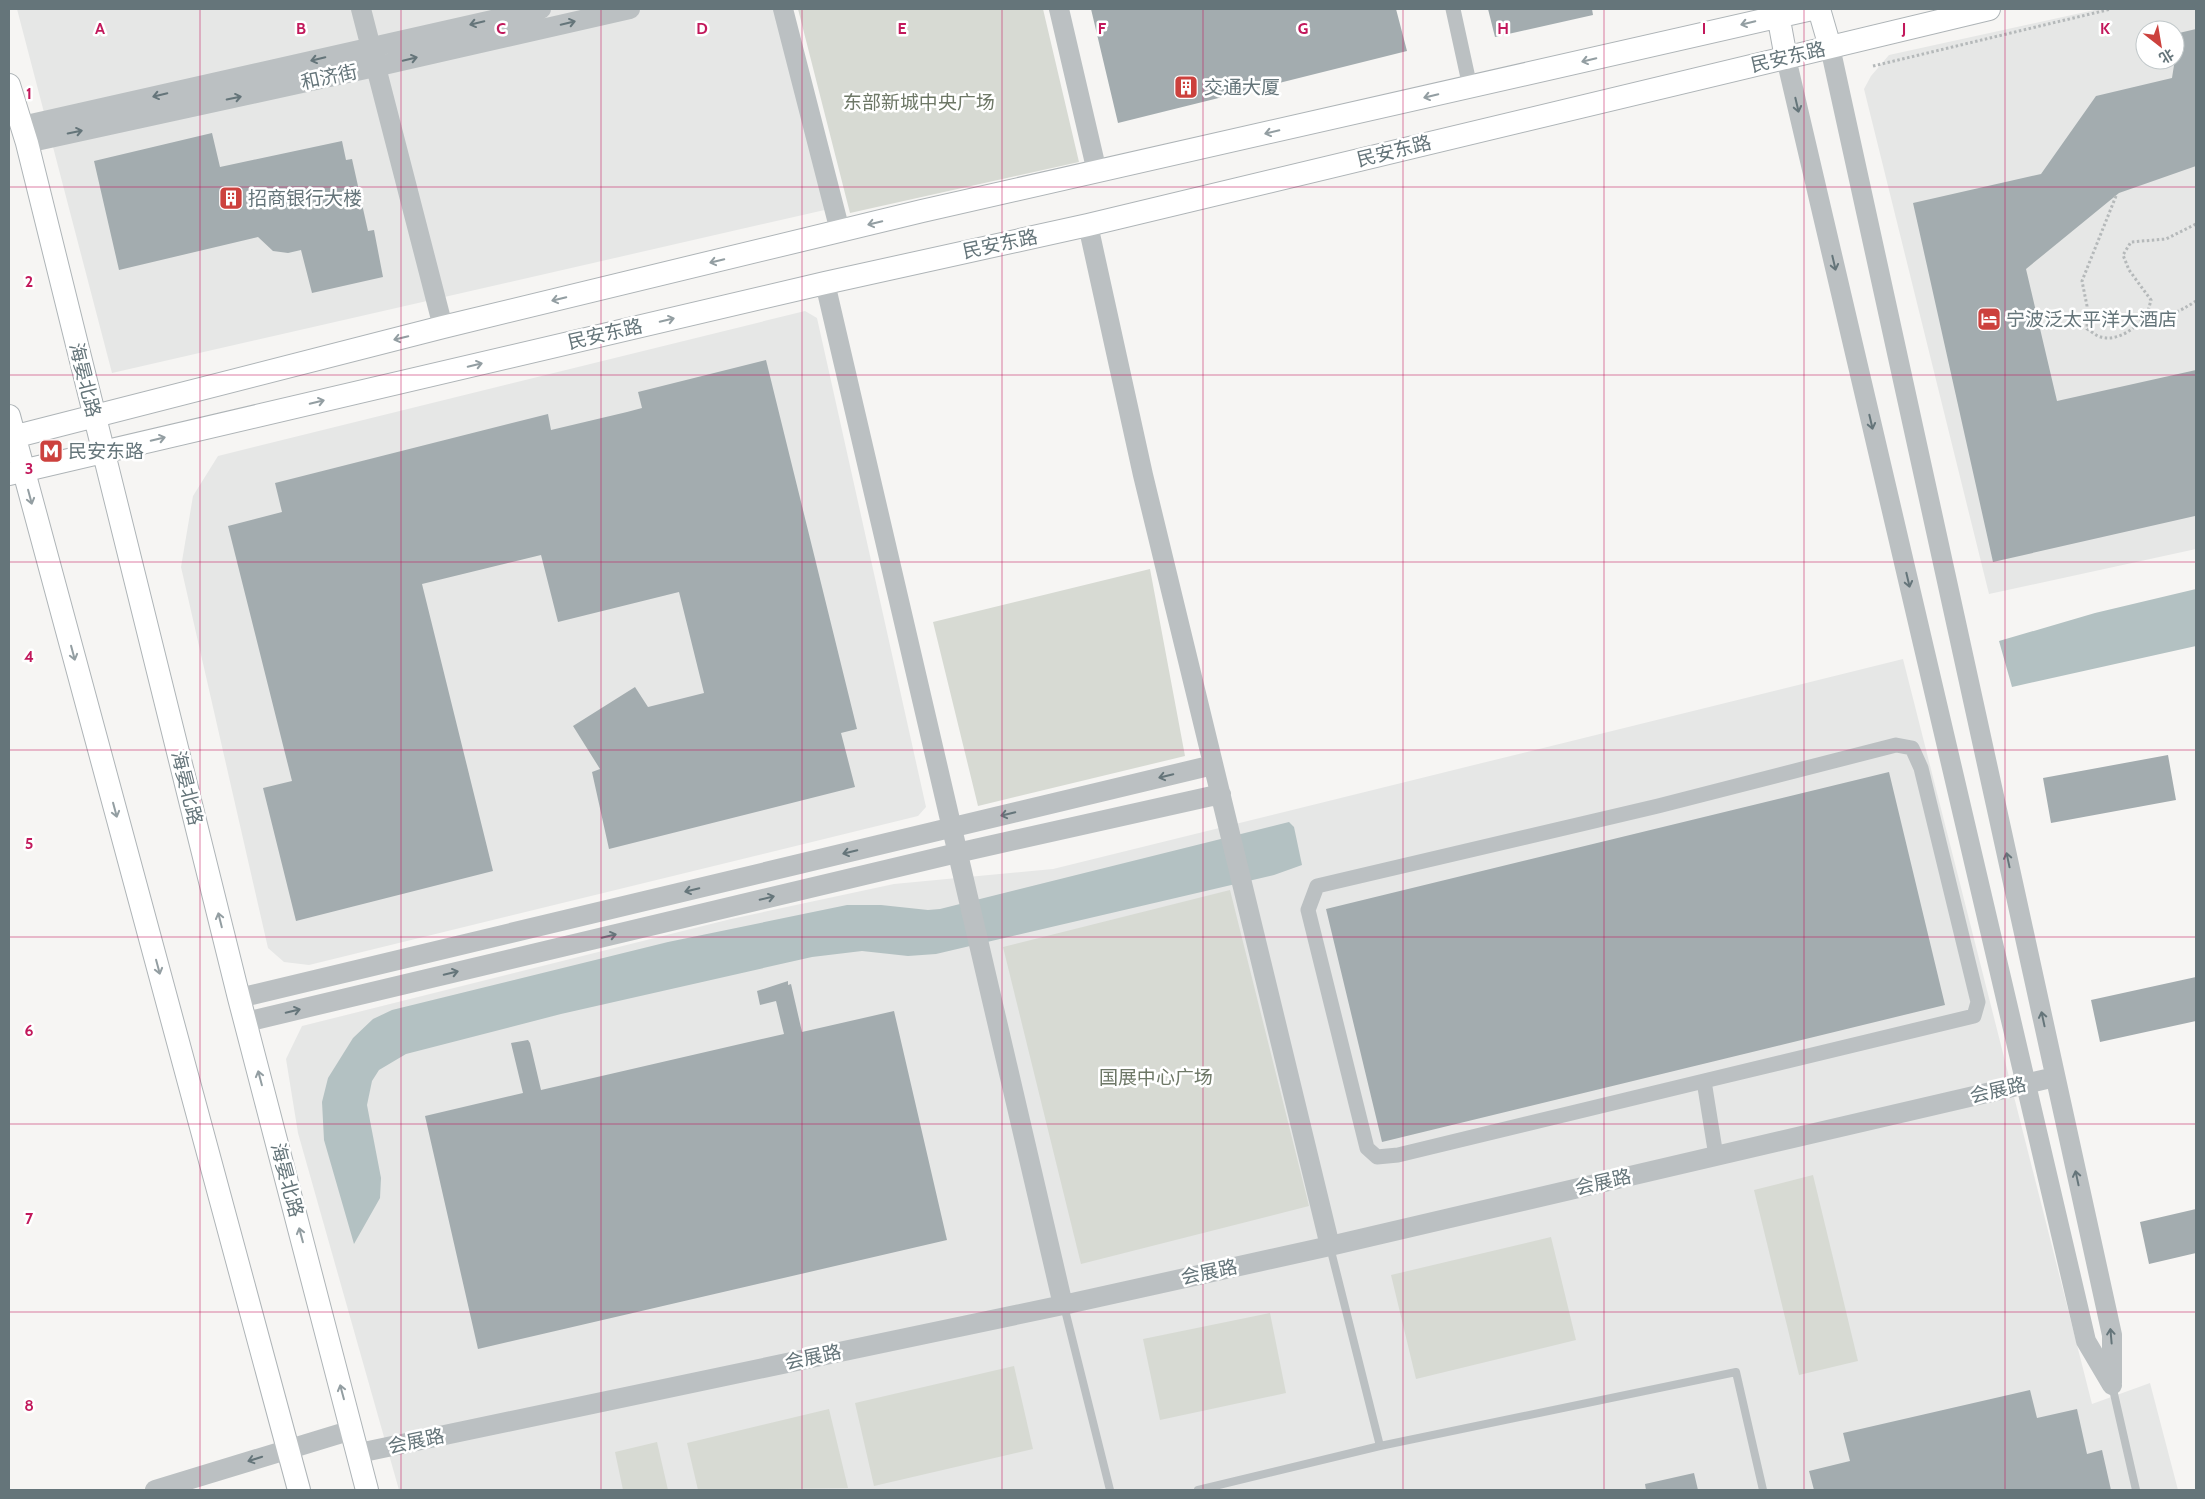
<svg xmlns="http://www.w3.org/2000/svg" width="2205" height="1499" font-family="Cabin,'Noto Sans SC',sans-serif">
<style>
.built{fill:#e6e7e6;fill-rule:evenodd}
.green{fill:#d7dad3}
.water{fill:#b3c1c2}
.building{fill:#a3acaf}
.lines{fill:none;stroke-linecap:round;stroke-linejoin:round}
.secondary-casing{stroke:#aeb4b7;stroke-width:24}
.path{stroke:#b5b9ba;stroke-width:3;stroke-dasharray:2.5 2.5;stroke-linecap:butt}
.service{stroke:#bbc0c2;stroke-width:8}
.minor{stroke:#bbc0c2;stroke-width:15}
.tertiary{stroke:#bbc0c2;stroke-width:20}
.secondary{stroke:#fff;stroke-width:22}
.oneway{stroke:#65757a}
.oneway2{stroke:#939ea2}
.grid{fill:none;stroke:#c2185b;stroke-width:1;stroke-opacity:0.55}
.labels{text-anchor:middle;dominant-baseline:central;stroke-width:5;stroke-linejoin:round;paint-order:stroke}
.street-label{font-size:19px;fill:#65757a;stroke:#fff}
.poi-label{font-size:19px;fill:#65757a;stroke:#fff;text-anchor:start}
.park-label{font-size:19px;fill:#6e7867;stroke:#fff}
.grid-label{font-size:16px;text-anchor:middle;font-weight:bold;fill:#c2185b;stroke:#fff;stroke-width:5;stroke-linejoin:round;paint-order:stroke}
</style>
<rect width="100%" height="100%" fill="#f6f5f3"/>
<path class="built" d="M17,9H777L829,209L112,373Z
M2099,9H2196V549L1989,594L1864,89L1871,76L1889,55ZM2145,30H2175V60H2145Z
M805,311L817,318L926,807L918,816L309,965L284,962L268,948L181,567L193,496L218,456Z
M1903,659L2092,1404L2150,1383L2178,1490H399L298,1133L286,1059L302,1026L731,919L894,884L1053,869Z"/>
<path class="green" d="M798,9H1043L1079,162L850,213Z
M1150,569L1185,756L978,806L933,622Z
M1230,890L1309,1206L1081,1264L1003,947Z
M1813,1175L1858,1361L1799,1375L1754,1190Z
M1551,1237L1576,1340L1416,1379L1391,1275Z
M1270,1313L1286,1393L1160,1420L1143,1339Z
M1014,1366L1033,1449L874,1486L855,1403Z
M829,1409L848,1488L698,1490L687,1443Z
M657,1442L668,1490H623L615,1452Z"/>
<path class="water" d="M2196,589V646L2012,687L1999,641L2095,613Z
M1289,822L1294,827L1302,865L1274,875L936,954L908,956L862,951L812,957L561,1014L406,1054L379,1070L372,1081L367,1105L381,1178L380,1198L354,1244L324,1140L322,1102L328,1078L353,1038L373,1019L392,1010L668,942L847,905H881L928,910L940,909Z"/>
<path class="building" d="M1091,9H1396L1407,51L1118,123Z
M1488,9H1592L1593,15L1495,37Z
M2196,29V166L2119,193L2026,269L2057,401L2196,370L2195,516L1993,562L1913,203L2041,174L2096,96L2172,78L2179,33Z
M212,133L220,167L342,141L346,160L352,159L368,231L374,230L383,277L312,293L301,250L288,253L273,251L258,237L119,270L94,161Z
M766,360L857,729L841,733L855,787L609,849L592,772L600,769L573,726L635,687L648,707L704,693L679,592L558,622L541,555L422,584L493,871L296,921L263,788L292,781L228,526L282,512L275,483L548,414L551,430L627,412L642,408L638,392Z
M2168,755L2176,800L2051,823L2043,778Z
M1889,772L1945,1005L1382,1142L1326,909Z
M2196,977V1021L2100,1042L2091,1000Z
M788,981V985L791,984L802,1032L894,1011L947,1240L478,1349L425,1116L523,1093L511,1043L528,1040L530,1043L541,1090L784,1034L776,1001L760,1005L757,991Z
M2196,1209V1253L2149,1264L2140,1222Z
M2030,1390L2037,1418L2077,1409L2087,1454L2102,1450L2111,1490H1814L1809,1471L1850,1461L1843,1433Z
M1694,1473L1698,1490H1646L1645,1484Z"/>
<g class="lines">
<g class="secondary-casing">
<path id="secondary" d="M1777,9L1786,58
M1819,9L1830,47
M9,85L27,143L239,998L367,1490
M9,416L299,1490
M9,438L443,327L922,211L1812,9
M9,474L825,283L1088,225L1989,9"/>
</g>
<path class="path" d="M1873,66L2111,9
M2116,196L2082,281L2087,306V329C2091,331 2096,336 2101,337C2119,342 2136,327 2147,315C2168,318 2179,312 2196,301
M2147,315L2151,300L2129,270L2123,255L2131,242L2166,239L2196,224"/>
<path class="service" d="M1330,1247L1380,1446
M1064,1306L1110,1490
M2112,1385L2136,1490
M1198,1490L1380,1446L1736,1372L1763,1490"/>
<path class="minor" d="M1453,9L1470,87
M1704,1081L1398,1155L1377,1157L1367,1148L1308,910L1317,886L1658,806L1896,745L1912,748L1921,768L1978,1002L1974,1016L1704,1081L1716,1156"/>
<path class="tertiary" d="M361,9L443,327
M783,9L840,231
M1059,9L1097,172
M1830,47L2112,1335V1383
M1786,58L2086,1341L2112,1385
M22,126L541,9
M27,143L375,67L630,9
M1088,225L1143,475L1330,1246
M825,283L1063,1305
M239,998L1213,765
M246,1022L957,853L1221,794
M359,1453L1063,1305L1330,1246L2055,1077
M155,1490L352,1430"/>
<use href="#secondary" class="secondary"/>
</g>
<defs><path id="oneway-shaft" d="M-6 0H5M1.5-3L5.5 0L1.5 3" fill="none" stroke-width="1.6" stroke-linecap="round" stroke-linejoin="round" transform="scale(1.25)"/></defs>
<g class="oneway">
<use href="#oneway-shaft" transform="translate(477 23) rotate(167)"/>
<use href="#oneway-shaft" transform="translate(568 23) rotate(-13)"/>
<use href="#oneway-shaft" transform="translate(318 59) rotate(167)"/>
<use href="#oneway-shaft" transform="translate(410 59) rotate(-13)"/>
<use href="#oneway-shaft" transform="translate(160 95) rotate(167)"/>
<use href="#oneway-shaft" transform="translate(234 98) rotate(-12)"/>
<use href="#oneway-shaft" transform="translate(1797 105) rotate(77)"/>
<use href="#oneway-shaft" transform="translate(75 132) rotate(-12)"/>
<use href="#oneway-shaft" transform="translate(1834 263) rotate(77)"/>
<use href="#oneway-shaft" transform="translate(1871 422) rotate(77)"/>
<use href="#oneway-shaft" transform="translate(1908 580) rotate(77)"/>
<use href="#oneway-shaft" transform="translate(1166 776) rotate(166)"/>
<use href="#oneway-shaft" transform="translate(1008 814) rotate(166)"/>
<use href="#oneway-shaft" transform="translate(850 852) rotate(167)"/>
<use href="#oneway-shaft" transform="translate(2008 860) rotate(-102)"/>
<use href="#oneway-shaft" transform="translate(692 890) rotate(167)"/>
<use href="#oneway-shaft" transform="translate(767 898) rotate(-13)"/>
<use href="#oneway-shaft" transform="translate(609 936) rotate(-13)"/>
<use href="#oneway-shaft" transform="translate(451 973) rotate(-13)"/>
<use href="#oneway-shaft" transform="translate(293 1011) rotate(-13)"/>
<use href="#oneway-shaft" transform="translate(2043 1019) rotate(-102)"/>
<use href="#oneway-shaft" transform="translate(2077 1178) rotate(-102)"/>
<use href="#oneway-shaft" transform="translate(2111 1336) rotate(-95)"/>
<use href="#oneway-shaft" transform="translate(255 1459) rotate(162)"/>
</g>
<g class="oneway2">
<use href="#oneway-shaft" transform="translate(1748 23) rotate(167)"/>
<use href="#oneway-shaft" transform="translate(1589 60) rotate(167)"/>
<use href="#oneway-shaft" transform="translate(1431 96) rotate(167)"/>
<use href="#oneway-shaft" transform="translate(1272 132) rotate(167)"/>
<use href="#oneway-shaft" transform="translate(875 223) rotate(166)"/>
<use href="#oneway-shaft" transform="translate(717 261) rotate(166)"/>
<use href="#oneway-shaft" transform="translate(559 299) rotate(166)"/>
<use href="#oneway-shaft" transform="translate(667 320) rotate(-13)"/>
<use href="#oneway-shaft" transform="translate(401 338) rotate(166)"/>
<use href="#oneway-shaft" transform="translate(475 365) rotate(-13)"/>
<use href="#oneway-shaft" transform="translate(317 402) rotate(-13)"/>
<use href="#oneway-shaft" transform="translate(158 439) rotate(-13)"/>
<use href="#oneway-shaft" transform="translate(30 497) rotate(75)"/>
<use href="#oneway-shaft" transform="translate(73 653) rotate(75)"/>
<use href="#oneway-shaft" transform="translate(115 810) rotate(75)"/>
<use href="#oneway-shaft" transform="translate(220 920) rotate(-104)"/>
<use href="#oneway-shaft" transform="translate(158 967) rotate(75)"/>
<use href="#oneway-shaft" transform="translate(260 1078) rotate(-105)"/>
<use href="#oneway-shaft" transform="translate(301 1235) rotate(-105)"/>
<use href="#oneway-shaft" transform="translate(342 1392) rotate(-105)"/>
</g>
<path class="grid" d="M200,9V1490M401,9V1490M601,9V1490M802,9V1490M1002,9V1490M1203,9V1490M1403,9V1490M1604,9V1490M1804,9V1490M2005,9V1490M9,187H2196M9,375H2196M9,562H2196M9,750H2196M9,937H2196M9,1124H2196M9,1312H2196"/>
<defs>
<g id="building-square" transform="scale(1.25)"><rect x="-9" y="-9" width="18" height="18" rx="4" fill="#cc413d" stroke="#fff"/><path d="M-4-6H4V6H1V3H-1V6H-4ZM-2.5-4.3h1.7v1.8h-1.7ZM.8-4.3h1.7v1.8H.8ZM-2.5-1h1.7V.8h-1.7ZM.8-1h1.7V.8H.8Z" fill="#fff"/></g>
<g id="hotel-square" transform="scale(1.25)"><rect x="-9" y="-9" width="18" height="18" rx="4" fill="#cc413d" stroke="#fff"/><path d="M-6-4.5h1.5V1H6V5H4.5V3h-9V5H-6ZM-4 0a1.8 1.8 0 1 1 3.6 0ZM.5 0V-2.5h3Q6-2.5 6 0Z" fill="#fff"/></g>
<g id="metro-square" transform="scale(1.25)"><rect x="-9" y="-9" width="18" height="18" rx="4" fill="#cc413d" stroke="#fff"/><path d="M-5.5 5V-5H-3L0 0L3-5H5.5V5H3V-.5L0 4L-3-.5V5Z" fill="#fff"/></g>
</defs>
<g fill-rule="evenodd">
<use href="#building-square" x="1186" y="87"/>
<use href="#building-square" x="231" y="198"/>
<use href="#hotel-square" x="1989" y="319"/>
<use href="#metro-square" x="51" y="451"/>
</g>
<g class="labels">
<g class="street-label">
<text transform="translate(1788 57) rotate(-13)">民安东路</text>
<text transform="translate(329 77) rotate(-12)">和济街</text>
<text transform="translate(1394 151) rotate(-14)">民安东路</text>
<text transform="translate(1000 244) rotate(-12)">民安东路</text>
<text transform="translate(605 334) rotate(-13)">民安东路</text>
<text transform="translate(85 380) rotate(76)">海晏北路</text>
<text transform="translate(187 788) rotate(76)">海晏北路</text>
<text transform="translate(1998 1090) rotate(-13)">会展路</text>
<text transform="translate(287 1180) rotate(75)">海晏北路</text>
<text transform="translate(1603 1182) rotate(-13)">会展路</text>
<text transform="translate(1209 1272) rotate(-12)">会展路</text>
<text transform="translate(813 1357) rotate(-12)">会展路</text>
<text transform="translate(416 1441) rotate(-12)">会展路</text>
</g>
<g class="poi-label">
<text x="1204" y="87">交通大厦</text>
<text x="248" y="198">招商银行大楼</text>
<text x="2006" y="319">宁波泛太平洋大酒店</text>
<text x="68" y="451">民安东路</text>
</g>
<g class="park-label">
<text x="919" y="102">东部新城中央广场</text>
<text x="1156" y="1077">国展中心广场</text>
</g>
</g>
<g class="grid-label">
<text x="100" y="34">A</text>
<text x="301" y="34">B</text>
<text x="501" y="34">C</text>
<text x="702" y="34">D</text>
<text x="902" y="34">E</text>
<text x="1102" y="34">F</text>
<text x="1303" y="34">G</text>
<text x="1503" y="34">H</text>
<text x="1704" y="34">I</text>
<text x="1904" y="34">J</text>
<text x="2105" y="34">K</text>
<text x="29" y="99">1</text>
<text x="29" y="287">2</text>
<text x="29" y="474">3</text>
<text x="29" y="662">4</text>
<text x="29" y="849">5</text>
<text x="29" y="1036">6</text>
<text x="29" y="1224">7</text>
<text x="29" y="1411">8</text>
</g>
<rect width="2205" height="1499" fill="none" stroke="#65757a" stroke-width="20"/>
<g transform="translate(2160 45) rotate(149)"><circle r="24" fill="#ffffff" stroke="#c1c8ca"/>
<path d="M0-4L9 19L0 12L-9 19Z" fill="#cc413d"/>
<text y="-8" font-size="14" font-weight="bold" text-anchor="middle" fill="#65757a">北</text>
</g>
</svg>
